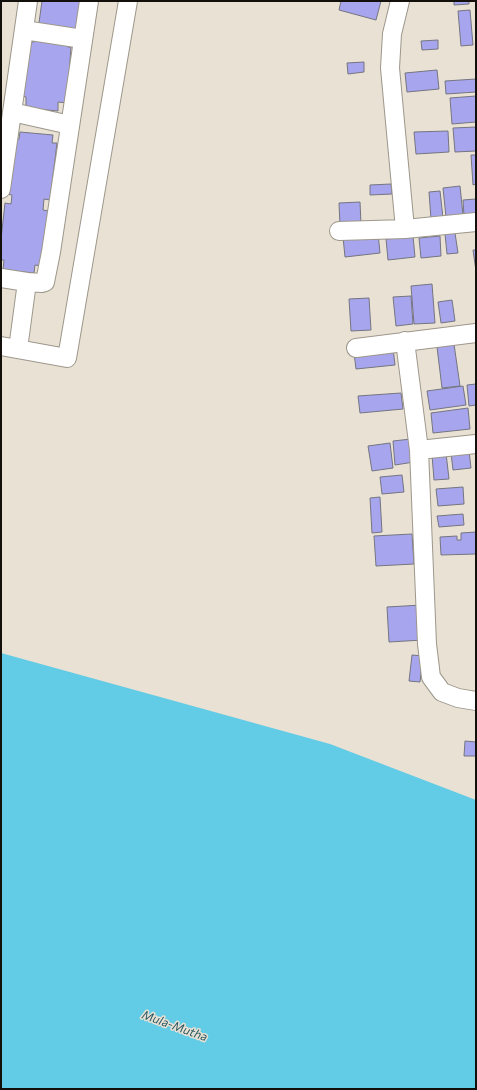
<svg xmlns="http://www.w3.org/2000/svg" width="477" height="1090" font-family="Commissioner,sans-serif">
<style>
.water{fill:#62cbe5}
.building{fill:#a7a5ed;stroke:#757581}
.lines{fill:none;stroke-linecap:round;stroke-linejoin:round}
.minor-casing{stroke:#9d978b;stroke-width:20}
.minor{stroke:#fff;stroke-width:18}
.labels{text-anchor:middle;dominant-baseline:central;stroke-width:3;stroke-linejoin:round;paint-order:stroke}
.water-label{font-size:12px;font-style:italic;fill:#295762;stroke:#e8e1d4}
</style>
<rect width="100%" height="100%" fill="#e8e1d4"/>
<path class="water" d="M1,653L330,744L476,800V1089H1Z"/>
<path class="building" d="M42,1H84L79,36L38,30Z
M341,1H381L376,20L339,10Z
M454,1H469V4L454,5Z
M470,10L473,45L461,46L458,11Z
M34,35L69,38L68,47H71L67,103L58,102V111L26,108V97L22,96L26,42H34Z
M438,40V49L422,50L421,41Z
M364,62V72L348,74L347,63Z
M437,70L439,89L407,92L405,73Z
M476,79V92L446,94L445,81Z
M476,96V122L452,124L450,98Z
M476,127V151L455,152L453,128Z
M448,131L449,152L416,154L414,132Z
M20,132L53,135L52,143H57L50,200L44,199L43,210L49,211L43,266L35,265L34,273L3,270L4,260H1V239L5,203L11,204L12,195L6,194L12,138L19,139Z
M471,155H476V184L473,185Z
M391,184L392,194L370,195V185Z
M460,186L463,215L446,217L443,188Z
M440,191L443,218L431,219L429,192Z
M476,199V215L464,216L463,200Z
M360,202L361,224L340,225L339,203Z
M378,233L380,253L345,257L343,237Z
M455,233L458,253L447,254L445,234Z
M413,236L415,257L388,260L386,239Z
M440,236L441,256L421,258L419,238Z
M473,250H476V271Z
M432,284L435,323L414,324L411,286Z
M411,296L413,324L396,326L393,297Z
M369,298L371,330L351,331L349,299Z
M452,300L455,321L441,323L438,302Z
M454,344L460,386L442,388L437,347Z
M393,348L395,365L356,369L354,353Z
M476,384V405L469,406L467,385Z
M463,386L466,405L430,410L427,391Z
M401,393L403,409L360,413L358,396Z
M468,408L470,429L433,433L431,413Z
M411,439L414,462L395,465L393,441Z
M390,443L393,468L372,471L368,446Z
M469,451L471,468L453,470L451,453Z
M446,453L449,479L434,480L432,455Z
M402,475L404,492L382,494L380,477Z
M463,487L464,504L438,506L436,489Z
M380,497L382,532L372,533L370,498Z
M463,514L464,525L439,527L437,516Z
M476,532V554L441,555L440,537L457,536V540H461V533Z
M412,534L414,564L376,566L374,536Z
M422,605L423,640L389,642L387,607Z
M412,655L423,656L420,682L409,681Z
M465,741L476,742V756H464Z"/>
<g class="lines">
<g class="minor-casing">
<path id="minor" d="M400,1L392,34L390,68L405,229
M24,30L83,39
M12,112L70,125
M1,189L28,1
M339,231L405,229L476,222
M1,278L27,282L18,349
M27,282L42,283L45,282L51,252L89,1
M405,341L419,450L427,644L431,677L442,692L458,698L476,701
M1,346L67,358L128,1
M356,348L476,333
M419,450L476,444"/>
</g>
<use href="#minor" class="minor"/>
</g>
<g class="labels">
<g class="water-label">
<text transform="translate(175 1025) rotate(20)">Mula-Mutha</text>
</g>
</g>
<rect width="477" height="1090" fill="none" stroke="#13100c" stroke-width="4"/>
</svg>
